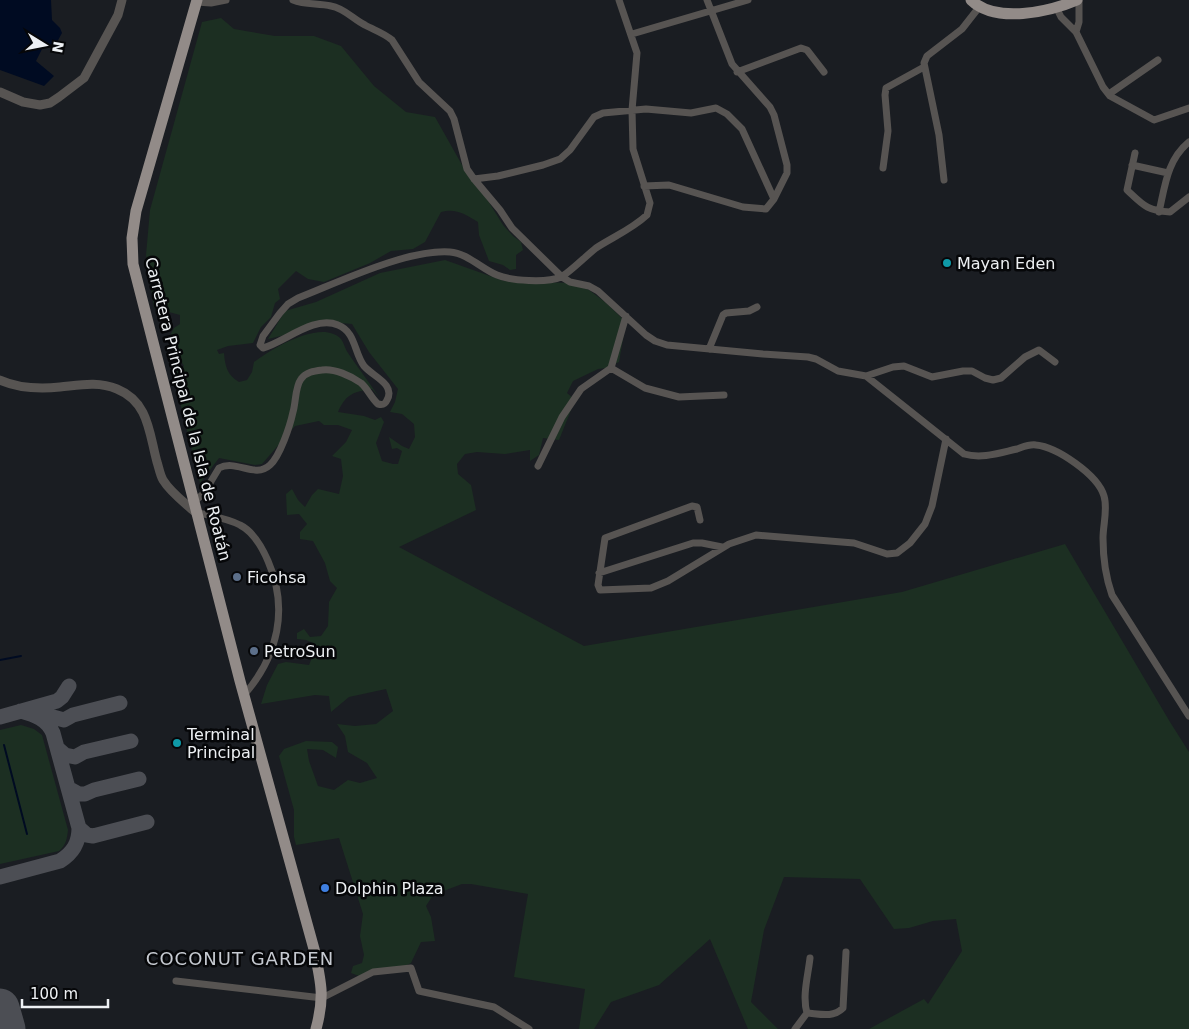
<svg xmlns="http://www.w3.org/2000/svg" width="1189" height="1029" font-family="'DejaVu Sans',sans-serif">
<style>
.green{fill:#1c2f22}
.water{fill:#000b22}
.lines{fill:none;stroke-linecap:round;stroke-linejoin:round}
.stream{stroke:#000b22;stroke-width:2}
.taxiway{stroke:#4c4e54;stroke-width:15}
.runway{stroke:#4c4e54;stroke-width:39}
.minor{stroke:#575452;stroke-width:7}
.tertiary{stroke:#575452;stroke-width:9}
.primary{stroke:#928b88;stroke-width:11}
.culture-dot{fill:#0f9aa8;stroke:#060709;stroke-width:2}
.service-dot{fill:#5c6f8a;stroke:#060709;stroke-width:2}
.shop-dot{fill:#3f7fe0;stroke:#060709;stroke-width:2}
.labels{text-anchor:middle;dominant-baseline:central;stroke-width:5;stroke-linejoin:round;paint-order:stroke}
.poi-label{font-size:16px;fill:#edf0f3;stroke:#060709;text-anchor:start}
.street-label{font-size:16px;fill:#edf0f3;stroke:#060709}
.neighbourhood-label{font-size:18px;letter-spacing:1px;fill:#c6cad1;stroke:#060709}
</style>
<rect width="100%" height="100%" fill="#1a1d22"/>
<path class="green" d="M221,18L234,29L275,36H314L341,46L374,86L406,112L435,117L466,172L477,183L503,225L513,236L521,242L523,250L516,255V269L510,270L503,265L489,261L479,235L478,222C465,214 456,208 441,212L425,242L413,249L391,251L370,263L324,282L308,279L296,271L278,289L280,299L275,303L271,317L261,327L253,343L228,346L217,350L219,354L224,353C225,366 227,375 239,382L247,380L252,372L254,362C271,349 322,318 341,339C344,343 345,349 348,353C358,368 369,382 379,397L372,389C353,392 346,394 338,412L364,416L375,420L381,417L384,422L376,443L382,461L393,464H398L402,451L397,448L392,449L389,437L402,446L409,449L415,437L414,424L402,414L390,412L395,402L398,389L369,352L352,324L321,321L285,335L268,339L285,311L316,302L380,273L445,260L504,281L569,283L589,290L605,302L626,322L619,362L606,368L598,369L573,381L567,393L575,400L559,440L543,438L539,455L530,461V450L505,454L477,452L465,454L457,464L458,474L471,485L476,510L399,547L584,646L902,592L1065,544L1170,722L1189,752V1029H869L924,999L928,1004L962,951L956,919L933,921L909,928L894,929L860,879L784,877L764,930L751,1002L778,1029H748L710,939L659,985L611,1002L594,1029H579L585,989L514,977L528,894L471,884H462L433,895L426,906L431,917L435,941L421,942L411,963L405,966L359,976L351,973L353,966L362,963L364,955L360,936L363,914L339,838L296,845L294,837V810L279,756L284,749L306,741L332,742L338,747L336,758L323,750L307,749L309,761L318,786L334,790L348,780L360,783L377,778L367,763L348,752L345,736L337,724L355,726L376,724L393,711L386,689L349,697L331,712L329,696L315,695L261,704L267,685L278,664L286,662L309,665L311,660L313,643L306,640L297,639V633L304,629L310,637L321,636L328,626L329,602L337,588L330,581L325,563L313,541L300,539V532L307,524L299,514L287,515L286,494L292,489L298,500L305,507L312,495L318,489L339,494L343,476L341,459L332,456L346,442L352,430L338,425H324L319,421L295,426L262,464L255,465L219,458L200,483L173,374L184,366L168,339L174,328L180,324V315L154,308L146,255L150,210L202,22Z
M21,725L34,729L42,735L68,830C67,839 66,845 59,851L0,864V730Z"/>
<path class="water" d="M0,0H51L52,20L60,28L62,33L56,44L43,47L36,61L54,76L44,86L0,70Z"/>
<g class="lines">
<path class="stream" d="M0,660L21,656
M4,745L27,834"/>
<path class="taxiway" d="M0,717L57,701L62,697L69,686
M57,748L65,755L75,757L84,752L131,741
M68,788L79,794H85L94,790L139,779
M79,828L87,835L93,836L147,822
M0,877L60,861C73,853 79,843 79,828L53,733C47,719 35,715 21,711L35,712L64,720L73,715L120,703"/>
<path class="runway" d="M0,1008L6,1029"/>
<path class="minor" d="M293,0C305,5 318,3 331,6C344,8 353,19 365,25C374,30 384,33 392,40L419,82L450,111L454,119L467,169L474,179L500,210L512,228L562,277L570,282L589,286L598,291L646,335L655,341L667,345L763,354L808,357L816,359L838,371L866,376L964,454C982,459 999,453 1017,449C1023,447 1029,444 1036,445C1057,447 1098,475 1104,496C1108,509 1103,525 1103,538C1103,556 1106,578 1112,595L1189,716
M196,2L211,3L226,0
M1056,7L1061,17L1076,32L1103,87L1110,96L1154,120L1189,108
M1076,32L1079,22V0
M632,34L748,0
M737,72L801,48L807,50L824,72
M1109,94L1158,60
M1135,153L1127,190C1143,205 1147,211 1170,212L1189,197
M1132,165L1168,173
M883,168L888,131L885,95L886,88L924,67
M474,179L498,176L543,165L560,159L570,150L594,117L603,113L646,109L691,113L716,108L727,114L742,129L774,199
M944,180L939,135L924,63L927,56L962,29L980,6
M644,186L669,185L743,207L766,209L774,199L787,173V165L774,115L770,107L732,64L707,0
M1159,212C1165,186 1167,160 1189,142
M709,349L723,315L726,313L749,311L757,307
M611,368L645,388L679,397L724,395
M866,376L893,367L904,366L932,377L963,371H972L985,378L993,380L1001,378L1025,357L1039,350L1055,362
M538,466L562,417L581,389L611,368L626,316
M194,502L204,493L219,468C236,459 255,479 270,465C280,456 290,426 293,412C296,402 295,387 301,379C306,372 314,371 322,370C334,368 351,376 361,383C368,389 371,398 378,404C382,405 385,405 387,400C396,384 372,376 364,366C354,353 356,332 338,325C314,315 285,342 263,348L260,345L263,336L280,313L288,304L298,298C339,282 407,249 450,252C467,253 482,269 497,275C511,281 547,283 561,277C569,273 587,255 596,248C613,237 632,229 647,215L650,203L633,149L632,110L637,53L619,0
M196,512C210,516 227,518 240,525C254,532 262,547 268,561C289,609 278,656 244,695
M700,520L697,507L692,506L605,538L598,585L600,590L651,588L668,581L729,544L756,535L854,543L887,554L897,553L910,543L925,524L932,506L946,439
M599,573L693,543H702L722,547
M176,981L322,998L373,972L411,968L419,991L494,1007L529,1029
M807,1013C820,1014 833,1018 843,1008L846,952
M795,1029L807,1013C802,996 808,976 810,958"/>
<path class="tertiary" d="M0,92L23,102L40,105L50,103L59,97L84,78L118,15L122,0
M0,380C18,388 41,389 60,387C80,385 98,381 117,389C149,402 149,433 157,462C159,468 160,475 163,480C171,493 184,502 195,512"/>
<path class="primary" d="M197,0L136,211L132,238L133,264L240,681L314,949C321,982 325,996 316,1029
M971,0C996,24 1049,12 1077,0"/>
</g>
<g class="culture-dot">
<circle cx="947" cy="263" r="5"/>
<circle cx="177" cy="743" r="5"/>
</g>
<g class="service-dot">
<circle cx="237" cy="577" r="5"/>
<circle cx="254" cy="651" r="5"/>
</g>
<circle class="shop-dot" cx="325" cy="888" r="5"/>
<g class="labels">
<g class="poi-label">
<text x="957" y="263">Mayan Eden</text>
<text x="247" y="577">Ficohsa</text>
<text x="264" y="651">PetroSun</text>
<text x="187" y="734">Terminal<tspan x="187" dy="18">Principal</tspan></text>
<text x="335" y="888">Dolphin Plaza</text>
</g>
<g class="street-label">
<text transform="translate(188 409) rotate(76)">Carretera Principal de la Isla de Roatán</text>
</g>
<g class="neighbourhood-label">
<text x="240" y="958">COCONUT GARDEN</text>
</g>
</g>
<g transform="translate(45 45) rotate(100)" stroke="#060709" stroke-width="4" paint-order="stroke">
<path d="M0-4L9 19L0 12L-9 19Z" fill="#edf0f3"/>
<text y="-8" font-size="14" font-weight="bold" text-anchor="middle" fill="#edf0f3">N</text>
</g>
<path d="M22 999v8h86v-8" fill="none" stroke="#edf0f3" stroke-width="2.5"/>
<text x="30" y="999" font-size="15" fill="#edf0f3" stroke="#060709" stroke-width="4" paint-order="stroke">100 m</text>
</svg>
